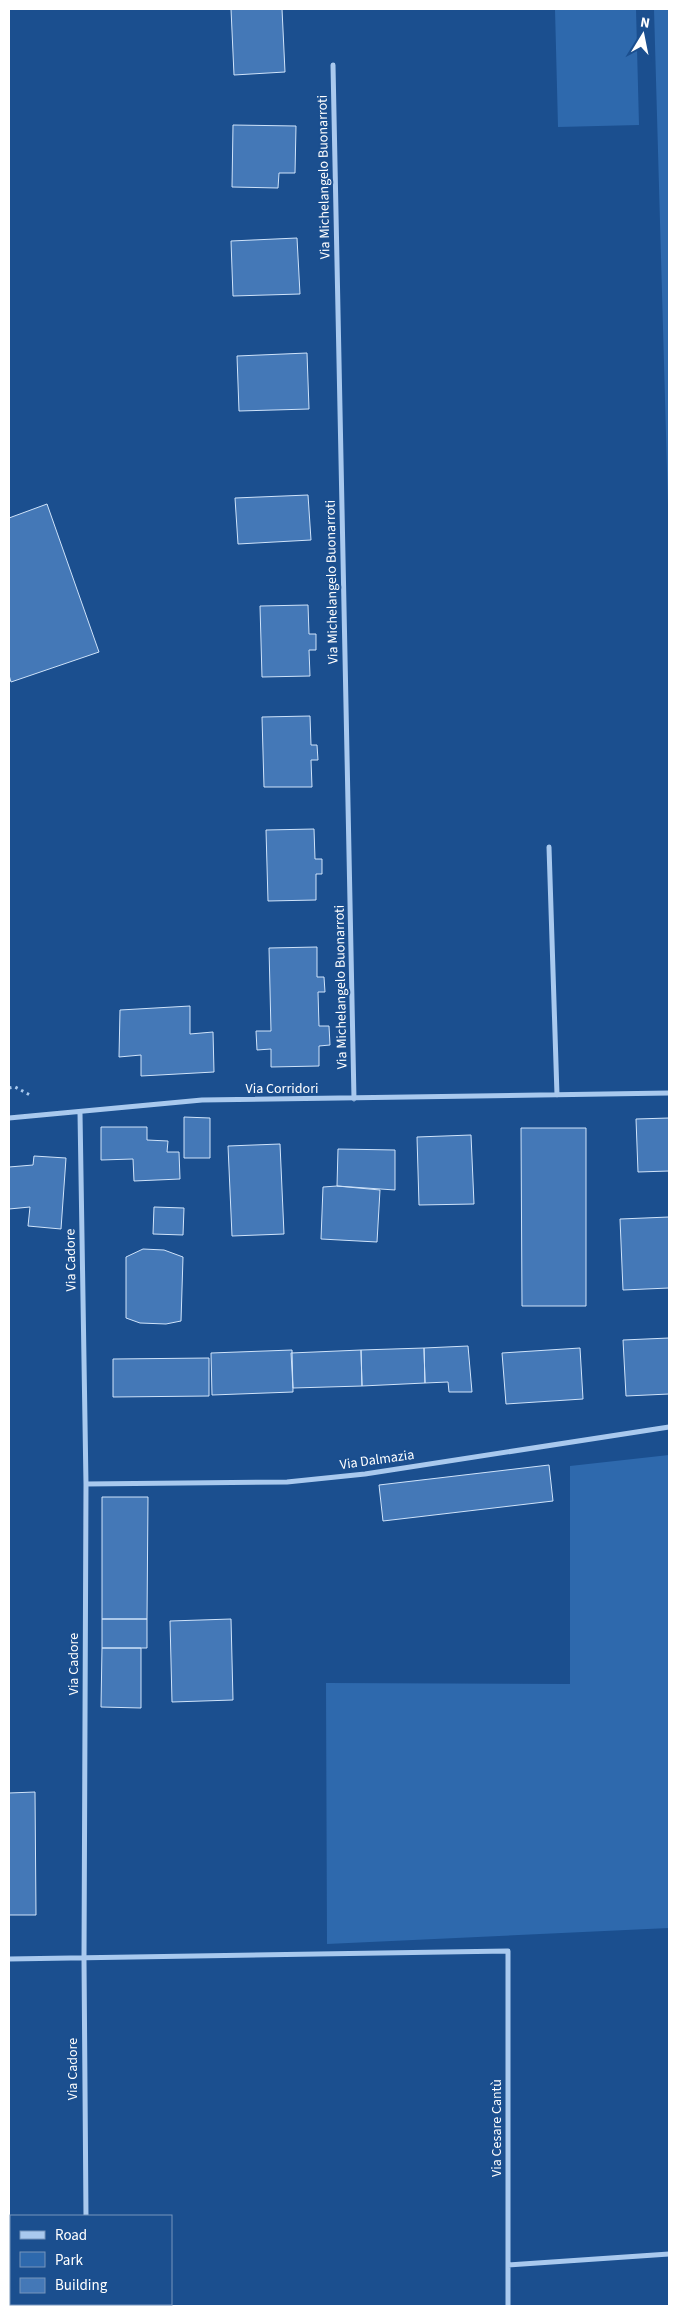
<svg xmlns="http://www.w3.org/2000/svg" width="678" height="2315" font-family="'Source Sans 3',sans-serif">
<style>
.green{fill:#2e69ad}
.building{fill:#4478b7;stroke:#cfe3fa}
.lines{fill:none;stroke-linecap:round;stroke-linejoin:round}
.path{stroke:#a9c9ee;stroke-width:3;stroke-dasharray:2.5 4;stroke-linecap:butt}
.street{stroke:#a9c9ee;stroke-width:5}
.labels{text-anchor:middle;dominant-baseline:central;stroke-width:4;stroke-linejoin:round;paint-order:stroke}
.street-label{font-size:14px;fill:#fff;stroke:#1b4f8f}
</style>
<rect width="100%" height="100%" fill="#1b4f8f"/>
<path class="green" d="M555,9H636L639,125L558,127Z
M654,9H669V541Z
M669,1455V1928L327,1944L326,1683L570,1684V1466Z"/>
<path class="building" d="M231,9H282L285,72L234,75Z
M233,125L296,126L295,173H279L278,188L232,187Z
M297,238L300,294L233,296L231,241Z
M307,353L309,409L239,411L237,356Z
M308,495L311,540L238,544L235,498Z
M47,504L99,652L11,682L9,675V518Z
M308,605L309,634H316V650H309L310,676L262,677L260,606Z
M310,716L311,745H317L318,760H311L312,787H264L262,717Z
M314,829L315,859H322V874H316V900L268,901L266,830Z
M317,947V977H324L325,992H318L319,1026H329L330,1045L319,1046V1066L271,1067V1049L257,1050L256,1031H271L269,948Z
M190,1006V1034L213,1032L214,1072L141,1076V1055L119,1057L120,1010Z
M184,1117L210,1118V1158H184Z
M669,1118V1171L638,1172L636,1119Z
M101,1127H147V1140L168,1141L167,1152H179L180,1179L134,1181L133,1159L101,1160Z
M521,1128H586V1306H522Z
M471,1135L474,1204L419,1205L417,1137Z
M280,1144L284,1234L232,1236L228,1146Z
M338,1149L395,1150V1190L337,1186Z
M34,1156L66,1158L61,1229L28,1226L30,1207L9,1209V1167L33,1165Z
M337,1186L380,1190L377,1242L321,1239L323,1187Z
M154,1207L184,1208L183,1235L153,1234Z
M669,1217V1288L623,1290L620,1219Z
M143,1249L164,1250L183,1257L181,1321L166,1324L140,1323L126,1318V1257Z
M669,1338V1394L626,1396L623,1340Z
M468,1346L472,1392H449L448,1382L425,1383L424,1348Z
M424,1348L425,1383L362,1386L361,1350Z
M580,1348L583,1399L506,1404L502,1353Z
M292,1350L293,1392L212,1395L211,1353Z
M361,1350L362,1386L293,1388L291,1353Z
M209,1358V1396L113,1397V1359Z
M549,1465L553,1501L383,1521L379,1485Z
M102,1497H148L147,1619H102Z
M102,1619H147V1648H102Z
M231,1619L233,1700L172,1702L170,1621Z
M102,1648H141V1708L101,1707Z
M35,1792L36,1915H9V1793Z"/>
<g class="lines">
<path class="path" d="M9,1088L15,1087L30,1095"/>
<path class="street" d="M333,65L354,1099
M549,847L557,1095
M80,1113L86,1484L84,1959L86,2216
M9,1118L202,1100L669,1093
M86,1484L287,1482L365,1474L669,1427
M9,1959L508,1951V2306
M508,2265L669,2254
M87,2304V2306"/>
</g>
<g class="labels">
<g class="street-label">
<text transform="translate(324 177) rotate(-91)">Via Michelangelo Buonarroti</text>
<text transform="translate(332 582) rotate(-91)">Via Michelangelo Buonarroti</text>
<text transform="translate(341 987) rotate(-91)">Via Michelangelo Buonarroti</text>
<text x="282" y="1089">Via Corridori</text>
<text transform="translate(71 1260) rotate(-91)">Via Cadore</text>
<text transform="translate(377 1460) rotate(-8)">Via Dalmazia</text>
<text transform="translate(74 1664) rotate(-90)">Via Cadore</text>
<text transform="translate(73 2069) rotate(-90)">Via Cadore</text>
<text transform="translate(497 2128) rotate(-90)">Via Cesare Cantù</text>
</g>
</g>
<rect width="678" height="2315" fill="none" stroke="#ffffff" stroke-width="20"/>
<rect x="10" y="2215" width="162" height="90" fill="#1b4f8f" stroke="#7695bc"/>
<rect x="20" y="2231" width="25" height="8" fill="#a9c9ee" stroke="#7695bc"/>
<text x="55" y="2240" font-size="15" fill="#ffffff">Road</text>
<rect x="20" y="2252" width="25" height="15" fill="#2e69ad" stroke="#7695bc"/>
<text x="55" y="2265" font-size="15" fill="#ffffff">Park</text>
<rect x="20" y="2278" width="25" height="15" fill="#4478b7" stroke="#7695bc"/>
<text x="55" y="2290" font-size="15" fill="#ffffff">Building</text>
<g transform="translate(643 35) rotate(10)" stroke="#1b4f8f" stroke-width="4" paint-order="stroke">
<path d="M0-4L9 19L0 12L-9 19Z" fill="#ffffff"/>
<text y="-8" font-size="14" font-weight="bold" text-anchor="middle" fill="#ffffff">N</text>
</g>
</svg>
